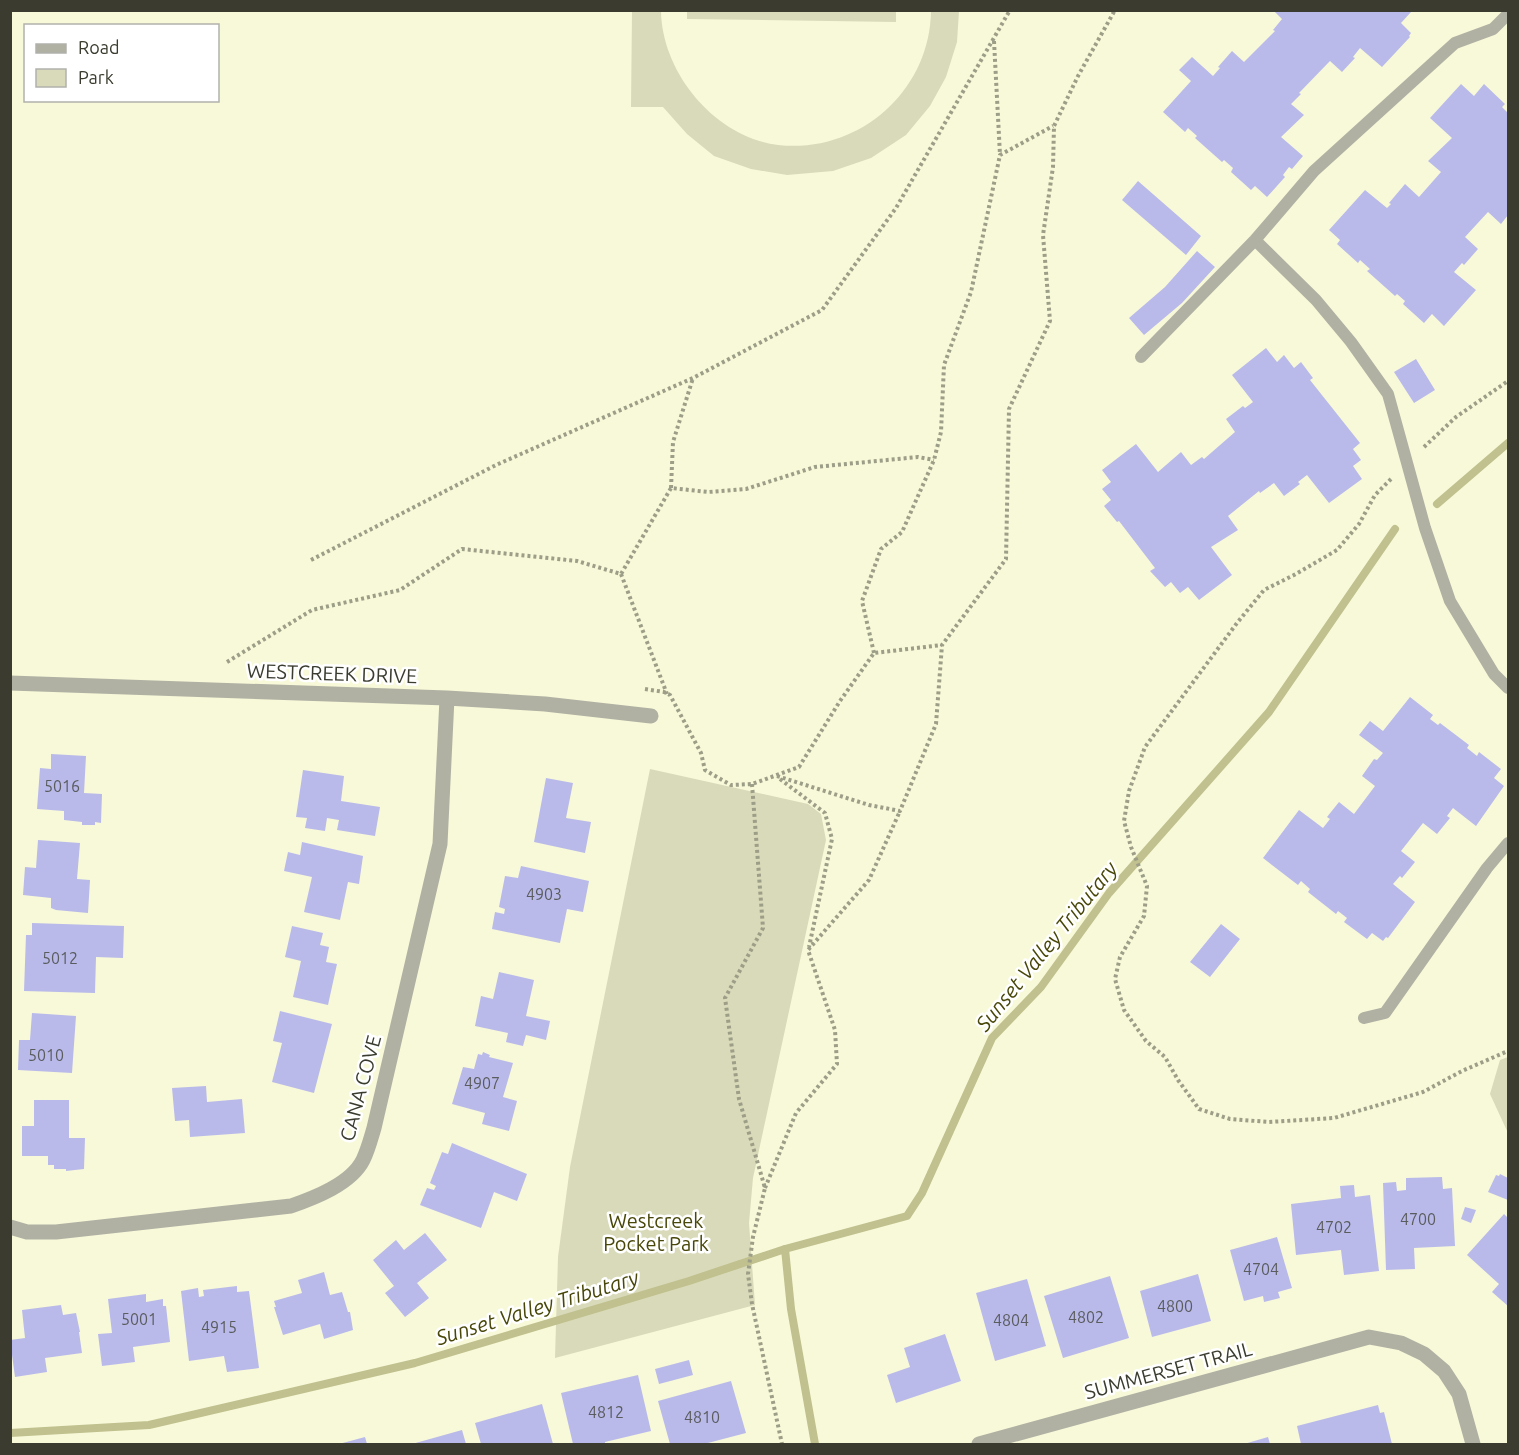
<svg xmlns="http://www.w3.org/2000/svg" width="1519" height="1455" font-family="Ubuntu,sans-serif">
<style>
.green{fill:#d9dab9}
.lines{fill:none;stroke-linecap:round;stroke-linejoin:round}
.stream{stroke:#c0c18e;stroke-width:8}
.building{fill:#b9baea}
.path{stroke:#9d9e87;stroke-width:4;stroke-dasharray:3 3;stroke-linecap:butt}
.lane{stroke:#b0b1a3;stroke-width:12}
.street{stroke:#b0b1a3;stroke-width:15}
.labels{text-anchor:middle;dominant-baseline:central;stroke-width:5;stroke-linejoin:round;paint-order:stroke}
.number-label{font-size:16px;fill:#5a5c5e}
.street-label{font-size:20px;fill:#3b3c2f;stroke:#fff}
.park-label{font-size:20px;fill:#49480a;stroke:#fff}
.water-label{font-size:21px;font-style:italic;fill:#484709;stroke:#fff}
</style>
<rect width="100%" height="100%" fill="#f8f9d9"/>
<path class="green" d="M687,10L896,11V22L687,19Z
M632,11H661C662,73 715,137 778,145C859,154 930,91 931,11H959L957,42L946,77L930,106L906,135L871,158L833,171L787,175L751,169L714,156L687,134L663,107H631Z
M650,769L808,804L821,814L826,840L753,1178L749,1223L755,1305L555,1358L558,1257L570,1167Z
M1508,1057V1133L1490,1094L1500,1060Z"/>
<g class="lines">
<path class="stream" d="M1437,504L1508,443
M785,1249L791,1309L815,1444
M10,1433L149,1425L415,1363L689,1281L785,1249L907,1216L922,1193L992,1038L1041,987L1109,893L1269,712L1395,529"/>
</g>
<path class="building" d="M1273,10H1409L1411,12L1401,23L1411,33L1409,36L1410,37L1382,67L1360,48L1353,57L1355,58L1342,72L1330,61L1299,93L1301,94L1291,104L1304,115L1281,137L1303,156L1292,169L1289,167L1283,175L1285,177L1267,197L1255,186L1251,190L1231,172L1233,168L1224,160L1222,162L1195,138L1197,136L1188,128L1185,132L1163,112L1191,81L1179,70L1192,57L1213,76L1220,68L1218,67L1232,51L1244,62L1275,31L1273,30L1282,19Z
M1461,84L1474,96L1484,84L1505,104L1502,107L1508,113V215L1501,224L1488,212L1465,237L1478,249L1464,265L1462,263L1454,272L1476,290L1444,326L1432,314L1424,323L1403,304L1405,301L1397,294L1395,296L1367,271L1370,269L1360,260L1358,263L1337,244L1340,240L1329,230L1365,190L1387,208L1391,204L1389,203L1405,184L1419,197L1441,172L1428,161L1452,138L1430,118Z
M1138,181L1201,236L1186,255L1122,200Z
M1197,251L1215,267L1182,303L1144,335L1129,318L1165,287Z
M1266,348L1277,362L1284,355L1294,368L1301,362L1313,378L1310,380L1360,443L1353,449L1361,460L1353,466L1362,479L1329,503L1307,475L1298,482L1300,484L1284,496L1274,483L1260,493L1259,491L1228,516L1238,530L1211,547L1232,575L1199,600L1188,587L1180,593L1171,582L1165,587L1150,571L1155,568L1119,521L1117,522L1104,506L1111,500L1102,489L1111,482L1102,470L1136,444L1158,472L1181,452L1191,465L1202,457L1204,459L1235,432L1226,419L1243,406L1245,408L1253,402L1232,375Z
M1416,359L1435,390L1414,403L1394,372Z
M1410,697L1433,715L1430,719L1438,725L1440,723L1469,745L1467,748L1477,756L1479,752L1501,769L1494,778L1504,786L1476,826L1453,808L1447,816L1450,818L1437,834L1423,823L1401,851L1415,862L1402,878L1400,876L1393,884L1415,902L1388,938L1386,937L1383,941L1372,933L1367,939L1344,922L1347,918L1338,911L1336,914L1308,892L1310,889L1301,881L1298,885L1263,858L1299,810L1323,828L1330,819L1327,817L1339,802L1354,814L1375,786L1362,776L1374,759L1377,760L1383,753L1359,735L1370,721L1383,731Z
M51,754L86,756L84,793L102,794L101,823L95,822V825H82V822L64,820V811L37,809L40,768L51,769Z
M303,770L344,776L341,801L380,807L375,836L337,830L339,820L327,818L325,831L305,828L307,818L296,817Z
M546,778L573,783L566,818L591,822L585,853L534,842Z
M38,840L80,843L77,879L90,880L88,913L56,910L51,908V898L23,895L25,867L36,868Z
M302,842L363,856L359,884L348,882L340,920L304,912L312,877L284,871L288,852L300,855Z
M521,866L589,881L583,912L567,909L560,943L492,929L495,912L504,914L505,909L499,907L505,876L518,878Z
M32,923L124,926L123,958L96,957L95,993L24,991L26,935H32Z
M1221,924L1240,939L1210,977L1190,962Z
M292,926L323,933L320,945L329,947L326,962L337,964L328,1005L293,997L301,961L285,957Z
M499,972L534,980L526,1016L550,1021L546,1040L526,1035L523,1046L506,1042L508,1033L475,1026L481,996L493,999Z
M280,1011L332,1024L314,1093L272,1082L282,1043L273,1041Z
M32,1013L76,1016L72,1073L18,1070L19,1040H30Z
M483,1052L490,1055L489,1057L513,1063L503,1097L517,1101L509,1131L482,1124L485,1113L452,1104L463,1067L474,1069L478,1054L482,1055Z
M206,1086L207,1102L242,1099L245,1133L190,1137L189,1120L175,1121L172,1088Z
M34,1100H69V1138H85L84,1169L66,1171V1169H54V1165H48V1156H22V1126H34Z
M452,1143L527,1174L517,1201L494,1192L481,1228L420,1205L427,1188L434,1190L436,1186L430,1183L442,1152L448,1154Z
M1500,1174L1508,1178V1200L1488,1192L1496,1175L1499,1176Z
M1442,1177L1443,1189L1452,1188L1455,1246L1414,1248L1415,1269L1386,1270L1383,1183L1396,1182L1397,1191L1406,1190V1178Z
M1354,1185L1355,1197L1370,1195L1379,1271L1344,1275L1341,1250L1296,1255L1291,1204L1341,1198L1340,1186Z
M1465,1207L1476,1210L1471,1223L1461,1219Z
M1504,1214L1508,1218V1306L1492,1292L1499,1284L1467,1255Z
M425,1233L447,1260L417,1283L429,1298L405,1317L385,1293L394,1286L373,1260L396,1240L404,1250Z
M1277,1237L1292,1288L1278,1292L1280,1298L1264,1302L1263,1296L1244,1301L1230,1250Z
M324,1272L330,1295L342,1292L348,1312H350L353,1330L324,1339L320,1324L283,1335L274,1307H276L274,1301L302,1293L298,1280Z
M1198,1274L1211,1321L1152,1337L1140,1291Z
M1110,1276L1129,1338L1063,1358L1044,1296Z
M1027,1279L1046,1346L995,1361L976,1293Z
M237,1286V1292L249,1291L259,1368L227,1372L224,1356L189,1361L181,1291L198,1288L199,1297L204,1296L203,1290Z
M146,1294V1302L163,1299V1306H166L170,1342L133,1347L135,1362L102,1366L98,1334L112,1333L108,1299Z
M61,1305L63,1315L76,1313L80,1332H79L82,1353L45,1358L47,1372L15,1377L10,1340L25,1338L22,1310Z
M945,1334L961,1381L896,1403L887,1375L910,1367L904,1348Z
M689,1360L693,1375L659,1384L655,1369Z
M638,1375L651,1431L605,1442V1444H573L561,1393Z
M731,1381L746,1433L704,1444H670L658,1401Z
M542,1404L553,1444H481L475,1423Z
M1378,1405L1380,1413L1384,1412L1392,1444H1301L1297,1426Z
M462,1430L466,1444H412Z
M365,1437L367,1444H339Z
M1268,1437L1270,1444H1244Z"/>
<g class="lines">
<path class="path" d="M994,41L1000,155
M1424,447L1456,417L1508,381
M1391,479L1375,495L1359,524L1337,550L1294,575L1264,590L1237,623L1145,747L1129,791L1124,821L1131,847L1147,886L1144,916L1120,957L1115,979L1124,1010L1146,1041L1165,1057L1178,1080L1199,1109L1230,1119L1269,1122L1334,1118L1423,1092L1462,1071L1508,1051
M671,488L673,442L693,378
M311,560L496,465L693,378L822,310L896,208L1010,10
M621,574L667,694
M874,653L862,601L881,549L902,532L934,460L941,432L944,365L971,292L1000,155L1053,126
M227,662L312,610L400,590L462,549L577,561L621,574L671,488L708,492L746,489L815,467L918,457L934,460
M645,689L664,692L670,695L701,753L705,770L731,785L752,784L799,767L840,701L874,653L942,645
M777,776L869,805L900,811L936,724L942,645L1006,559L1009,409L1050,321L1043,235L1053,167L1054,126L1078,76L1115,10
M780,779L825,813L832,839L809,947
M752,784L763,928L725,998L739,1099L765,1188L753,1237L748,1274L752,1304L782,1444
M765,1188L796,1113L837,1064L835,1030L808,950L869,880L900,811"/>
<path class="lane" d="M1255,240L1316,300L1351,342L1388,394L1425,528L1450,601L1494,674L1508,688
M1141,357L1255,240L1314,171L1455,43L1493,29L1508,14
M1364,1018L1385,1013L1487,868L1508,843"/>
<path class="street" d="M10,683L447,698L545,704L651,716
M10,1227L27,1232H56L291,1206C314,1198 351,1184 363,1160C368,1150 371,1138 374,1128L440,844L447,698
M979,1444L1369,1337L1401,1343L1424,1354L1444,1371L1459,1394L1473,1444"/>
</g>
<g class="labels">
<g class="number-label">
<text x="62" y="786">5016</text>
<text x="544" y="894">4903</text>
<text x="60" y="958">5012</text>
<text x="46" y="1055">5010</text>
<text x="482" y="1083">4907</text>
<text x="1418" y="1219">4700</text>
<text x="1334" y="1227">4702</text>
<text x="1261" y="1269">4704</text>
<text x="1175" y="1306">4800</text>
<text x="1086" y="1317">4802</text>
<text x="139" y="1319">5001</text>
<text x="1011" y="1320">4804</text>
<text x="219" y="1327">4915</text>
<text x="606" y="1412">4812</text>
<text x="702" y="1417">4810</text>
</g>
<g class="street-label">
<text transform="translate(332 673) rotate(2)">WESTCREEK DRIVE</text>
<text transform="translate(360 1088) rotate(-75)">CANA COVE</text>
<text transform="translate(1168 1370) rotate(-15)">SUMMERSET TRAIL</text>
</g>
<g class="park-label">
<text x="656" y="1220">Westcreek<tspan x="656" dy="23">Pocket Park</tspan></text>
</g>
<g class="water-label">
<text transform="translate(1046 946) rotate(-51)">Sunset Valley Tributary</text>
<text transform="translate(537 1307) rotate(-17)">Sunset Valley Tributary</text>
</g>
</g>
<rect width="1519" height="1455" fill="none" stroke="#3b3c2f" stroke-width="24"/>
<rect x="24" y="24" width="195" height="78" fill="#ffffff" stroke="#b1b1ac" stroke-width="1.5"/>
<rect x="36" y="44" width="30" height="9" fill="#b0b1a3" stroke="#b1b1ac" stroke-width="1.5"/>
<text x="78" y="54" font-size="18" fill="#3b3c2f">Road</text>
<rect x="36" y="69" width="30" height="18" fill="#d9dab9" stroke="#b1b1ac" stroke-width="1.5"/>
<text x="78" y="84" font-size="18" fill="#3b3c2f">Park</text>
</svg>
